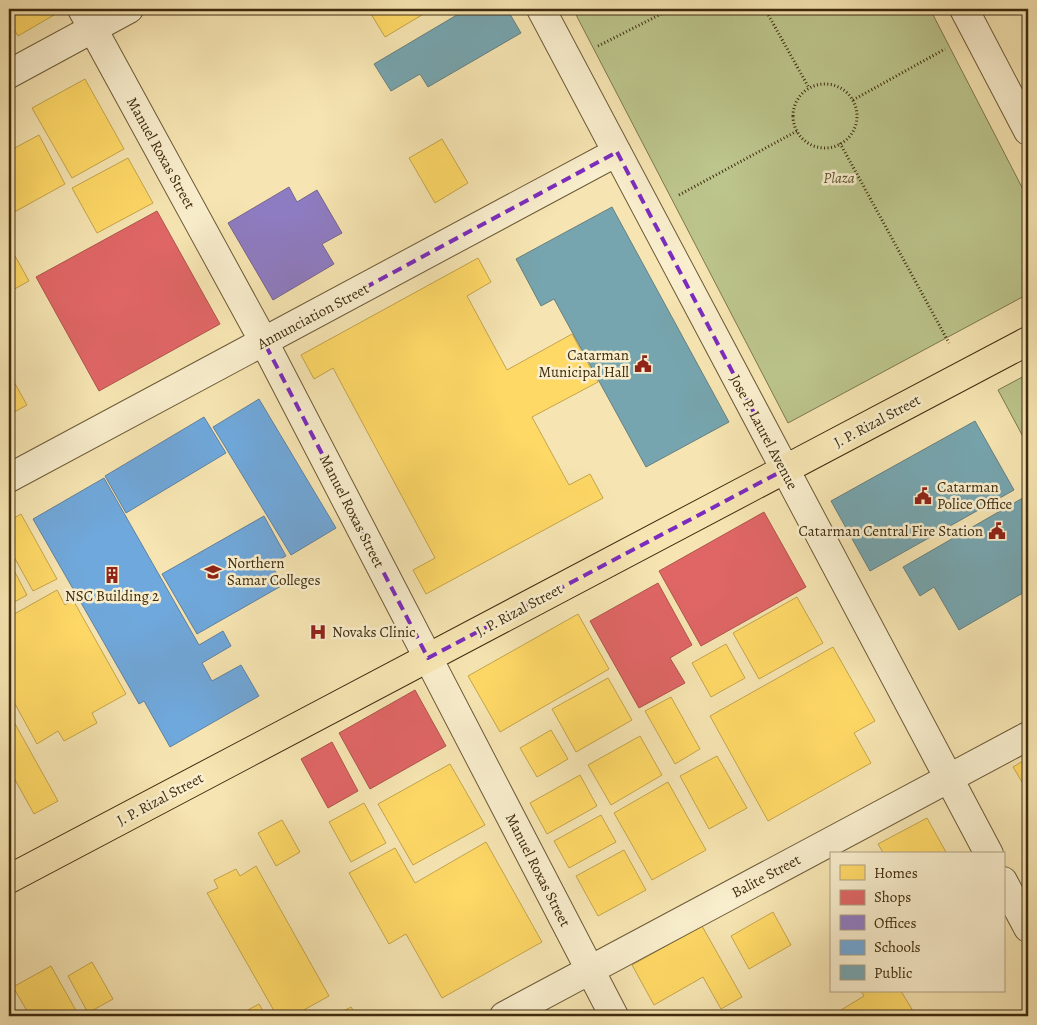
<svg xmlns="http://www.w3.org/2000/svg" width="1037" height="1025" font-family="Alegreya,serif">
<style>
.green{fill:#bcc58c;stroke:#7e784d}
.homes{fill:#ffd966;stroke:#c5a54c}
.shops{fill:#e06666;stroke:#b0544c}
.offices{fill:#8e7cc3;stroke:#76648d}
.schools{fill:#6fa8dc;stroke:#61829e}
.public{fill:#76a5af;stroke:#66807f}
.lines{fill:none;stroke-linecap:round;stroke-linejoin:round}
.minor-casing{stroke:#6d5a37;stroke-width:30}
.major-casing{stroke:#3f2b0e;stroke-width:30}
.path{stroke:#3f2b0e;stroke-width:3;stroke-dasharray:1 2.5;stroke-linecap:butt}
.minor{stroke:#f9eecd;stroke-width:28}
.major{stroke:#f6e5b2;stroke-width:28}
.marked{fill:none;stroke:#7b2cbf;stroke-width:4;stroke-dasharray:10 6;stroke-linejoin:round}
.labels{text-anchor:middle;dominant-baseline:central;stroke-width:5;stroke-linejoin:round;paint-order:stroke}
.street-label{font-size:15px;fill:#3f2b0e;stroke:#f9eecd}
.park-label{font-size:15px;font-style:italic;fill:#5e522e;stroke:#f9eecd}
.poi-label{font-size:15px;fill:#3f2b0e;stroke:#f9eecd;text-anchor:start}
</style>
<rect width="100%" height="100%" fill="#f6e5b2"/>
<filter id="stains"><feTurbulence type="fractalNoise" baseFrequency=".004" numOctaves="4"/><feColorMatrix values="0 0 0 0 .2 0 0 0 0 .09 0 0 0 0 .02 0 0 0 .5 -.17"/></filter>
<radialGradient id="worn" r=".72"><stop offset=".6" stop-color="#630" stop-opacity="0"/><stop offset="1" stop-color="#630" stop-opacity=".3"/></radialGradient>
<path class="green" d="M573,9H930L1028,199V294L788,423Z
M1028,374V446L998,390Z"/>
<path class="homes" d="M9,9H51L54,15L18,36L9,21Z
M368,9H432L385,37Z
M85,79L124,149L72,178L32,108Z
M39,135L65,184L9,215V151Z
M442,139L468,183L435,203L409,158Z
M128,158L153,203L97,233L72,188Z
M9,245L29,281L9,292Z
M478,258L491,282L467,296L507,370L572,334L598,382L532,417L569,485L590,474L603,498L426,594L413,570L435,558L333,368L314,379L301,355Z
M9,373L27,405L9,415Z
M21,514L57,579L33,591L9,548V521Z
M9,561L27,595L9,605Z
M57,590L65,605L73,600L126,694L92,713L97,723L64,741L58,731L37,744L9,693V636L12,635L9,630V617Z
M797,597L823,643L759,679L733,633Z
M578,614L609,669L500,732L468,676Z
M726,644L745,678L711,697L692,663Z
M833,647L875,721L854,733L871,763L768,821L710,716Z
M608,678L632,720L576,752L552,709Z
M671,697L700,749L675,764L645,711Z
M9,713L58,801L34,814L9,769Z
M551,730L568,759L537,777L520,748Z
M640,736L662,775L611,805L588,765Z
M717,756L747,808L709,829L680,776Z
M1028,758V778L1022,782L1013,767Z
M450,764L485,825L413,865L378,804Z
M580,775L597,806L547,834L530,803Z
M668,782L706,850L652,880L614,813Z
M364,803L386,843L351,862L329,822Z
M601,815L616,842L569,868L554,841Z
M927,818L947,854H884L878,844Z
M282,820L300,852L276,866L258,833Z
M486,842L542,942L442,998L406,934L389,944L349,873L395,848L415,883Z
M624,850L646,890L598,916L576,876Z
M256,866L329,996L293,1016H277L207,893L218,888L214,880L236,869L240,876Z
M773,912L791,945L749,969L731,936Z
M702,926L742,997L721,1009L703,977L654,1005L632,965Z
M92,962L113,999L88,1013L68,976Z
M51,966L79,1016H30L13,987Z
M861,991H901L916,1016H845L841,1010L864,996Z
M259,1004L266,1016H237Z
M351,1007L357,1016H334Z"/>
<path class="shops" d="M157,211L220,324L99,391L36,277Z
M764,512L806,587L701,646L659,571Z
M658,583L692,645L670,658L685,683L639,708L590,621Z
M415,690L446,746L370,789L339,733Z
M332,742L358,791L328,808L301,759Z"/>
<path class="offices" d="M289,187L297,202L317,190L342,233L322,244L334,264L273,300L228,223Z"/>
<path class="schools" d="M259,399L336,528L291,555L213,427Z
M204,417L226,453L126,513L105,476Z
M104,478L199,645L223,631L231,646L202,663L212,681L241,665L259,696L170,747L144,701L139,704L33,519Z
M264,516L286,556L271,564L283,585L197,634L162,574Z"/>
<path class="public" d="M467,9H507L521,33L428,87L420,74L391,91L374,64Z
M612,207L729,422L646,467L554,299L541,306L516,259Z
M975,421L1014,490L870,571L831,501Z
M1028,495V590L959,630L934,587L920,596L903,567Z"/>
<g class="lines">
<g class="minor-casing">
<path id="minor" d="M82,9L264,342L614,1016
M541,9L989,854
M964,9L1028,131
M9,74L129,9
M9,478L617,152
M1003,881L1028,928
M504,1016L1028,736"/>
</g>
<g class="major-casing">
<path id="major" d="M9,879L1028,341"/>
</g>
<path class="path" d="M765,9L809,88
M598,46L671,9
M793 116a32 32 0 1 1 64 0a32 32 0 1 1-64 0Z
M853,100L945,49
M840,143L949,343
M679,195L797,131"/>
<use href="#minor" class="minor"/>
<use href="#major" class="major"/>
</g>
<path class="marked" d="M617,152L784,470L428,658L264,342Z"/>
<defs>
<g id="civic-bare" transform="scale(1.35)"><path d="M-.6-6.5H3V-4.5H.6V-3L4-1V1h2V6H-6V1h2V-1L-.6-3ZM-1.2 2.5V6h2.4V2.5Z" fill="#8f2418" stroke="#f9eecd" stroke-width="2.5" paint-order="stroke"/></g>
<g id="university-bare" transform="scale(1.35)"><path d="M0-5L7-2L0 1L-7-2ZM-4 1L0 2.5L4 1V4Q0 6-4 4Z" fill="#8f2418" stroke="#f9eecd" stroke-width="2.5" paint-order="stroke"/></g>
<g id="building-bare" transform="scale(1.35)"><path d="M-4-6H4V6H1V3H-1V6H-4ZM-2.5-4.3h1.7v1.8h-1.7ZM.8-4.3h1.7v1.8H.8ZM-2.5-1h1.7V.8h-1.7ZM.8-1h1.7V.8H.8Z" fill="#8f2418" stroke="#f9eecd" stroke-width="2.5" paint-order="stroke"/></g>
<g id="hospital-bare" transform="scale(1.35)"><path d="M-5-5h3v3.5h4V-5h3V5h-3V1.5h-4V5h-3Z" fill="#8f2418" stroke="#f9eecd" stroke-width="2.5" paint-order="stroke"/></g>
</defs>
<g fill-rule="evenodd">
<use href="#civic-bare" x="643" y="364"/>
<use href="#civic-bare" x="923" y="496"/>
<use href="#civic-bare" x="997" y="531"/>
<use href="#university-bare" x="213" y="572"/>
<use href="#building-bare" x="112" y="575"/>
<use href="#hospital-bare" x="318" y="632"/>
</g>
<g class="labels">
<g class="street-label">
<text transform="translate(161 153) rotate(61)">Manuel Roxas Street</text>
<text transform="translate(313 316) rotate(-28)">Annunciation Street</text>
<text transform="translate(877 421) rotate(-28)">J. P. Rizal Street</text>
<text transform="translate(764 432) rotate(62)">Jose P. Laurel Avenue</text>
<text transform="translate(352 511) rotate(63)">Manuel Roxas Street</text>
<text transform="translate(519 610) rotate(-28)">J. P. Rizal Street</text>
<text transform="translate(160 799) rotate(-28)">J. P. Rizal Street</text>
<text transform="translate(538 870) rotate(63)">Manuel Roxas Street</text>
<text transform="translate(766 876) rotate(-28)">Balite Street</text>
</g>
<g class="park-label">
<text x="839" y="178">Plaza</text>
</g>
<g class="poi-label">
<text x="629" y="355" text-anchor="end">Catarman<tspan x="629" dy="17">Municipal Hall</tspan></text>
<text x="937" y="487">Catarman<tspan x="937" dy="17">Police Office</tspan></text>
<text x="983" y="531" text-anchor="end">Catarman Central Fire Station</text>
<text x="227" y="563">Northern<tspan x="227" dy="17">Samar Colleges</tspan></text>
<text x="112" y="596" text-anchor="middle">NSC Building 2</text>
<text x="332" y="632">Novaks Clinic</text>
</g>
</g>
<rect width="1037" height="1025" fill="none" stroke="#f6e5b2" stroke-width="30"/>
<rect x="10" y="10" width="1017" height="1005" fill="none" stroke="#3f2b0e" stroke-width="2.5"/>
<rect x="15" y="15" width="1007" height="995" fill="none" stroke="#3f2b0e"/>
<rect x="830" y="852" width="175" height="140" fill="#f9eecd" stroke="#afa081"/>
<rect x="840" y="865" width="25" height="15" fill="#ffd966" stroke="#afa081"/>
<text x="874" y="878" font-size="15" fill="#3f2b0e">Homes</text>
<rect x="840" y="890" width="25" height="15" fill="#e06666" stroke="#afa081"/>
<text x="874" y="902" font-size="15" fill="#3f2b0e">Shops</text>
<rect x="840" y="915" width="25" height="15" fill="#8e7cc3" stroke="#afa081"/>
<text x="874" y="928" font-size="15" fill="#3f2b0e">Offices</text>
<rect x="840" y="940" width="25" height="15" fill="#6fa8dc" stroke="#afa081"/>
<text x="874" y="952" font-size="15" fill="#3f2b0e">Schools</text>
<rect x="840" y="965" width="25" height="15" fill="#76a5af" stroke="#afa081"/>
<text x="874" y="978" font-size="15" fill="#3f2b0e">Public</text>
<rect width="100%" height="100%" filter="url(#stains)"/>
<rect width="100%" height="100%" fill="url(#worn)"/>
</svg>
